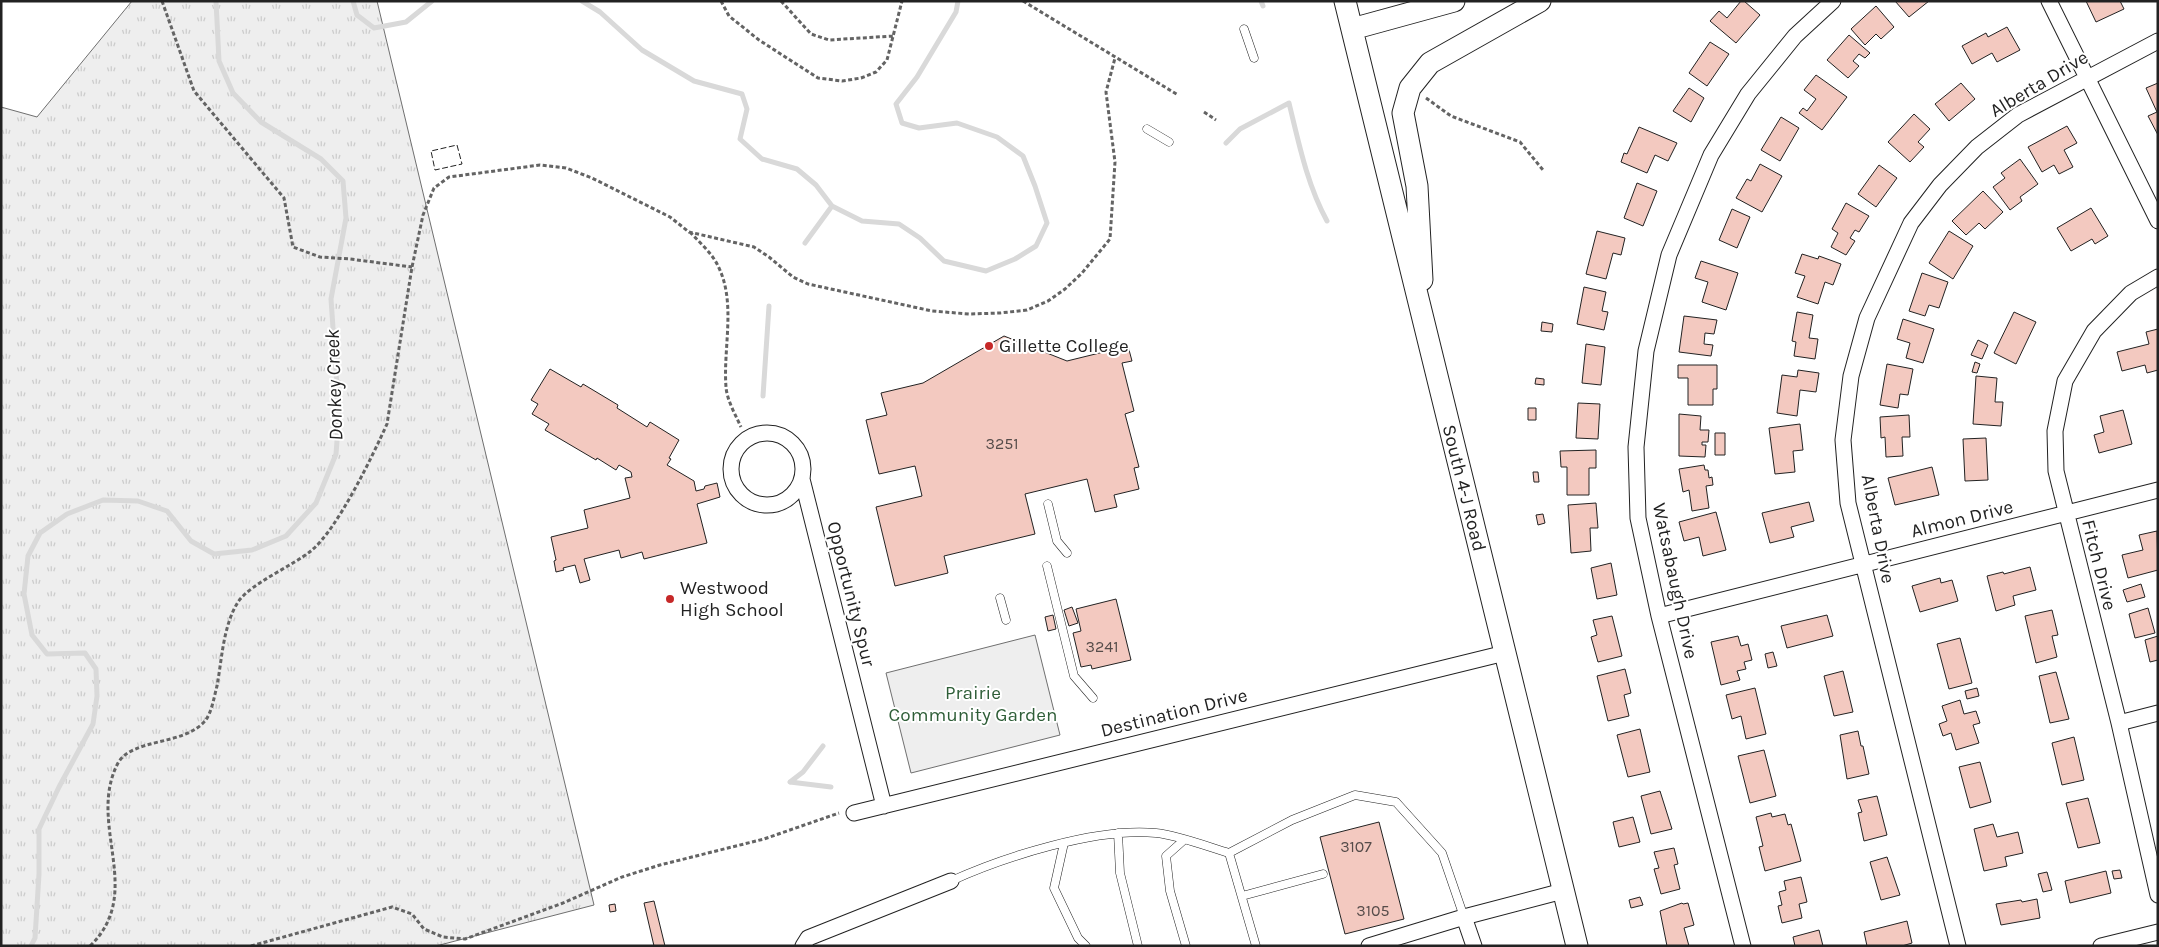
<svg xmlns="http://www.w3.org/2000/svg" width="2159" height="947" font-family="Karla,sans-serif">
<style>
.grass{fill:url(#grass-tufts);stroke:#6f6f6f}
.garden{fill:#eee;stroke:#6f6f6f}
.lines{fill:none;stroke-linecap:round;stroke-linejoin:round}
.stream{stroke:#d9d9d9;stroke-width:5}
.building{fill:#f3c9c0;stroke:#222}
.lane-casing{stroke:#222;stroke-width:9}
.street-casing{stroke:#222;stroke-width:17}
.secondary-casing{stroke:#222;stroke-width:23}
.path{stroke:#646464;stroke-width:3;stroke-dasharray:4 2.5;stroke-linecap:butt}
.lane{stroke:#fff;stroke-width:8}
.street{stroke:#fff;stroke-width:15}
.secondary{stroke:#fff;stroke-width:21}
.fence{stroke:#222;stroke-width:1;stroke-dasharray:6 2.5;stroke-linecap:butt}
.poi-dot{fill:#c62828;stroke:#fff;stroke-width:2}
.labels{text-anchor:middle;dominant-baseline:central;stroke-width:4;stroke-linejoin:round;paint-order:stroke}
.number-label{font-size:16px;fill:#564c4a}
.street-label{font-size:19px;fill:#222;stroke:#fff}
.poi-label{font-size:19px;fill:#222;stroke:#fff;text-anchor:start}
.park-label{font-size:19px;fill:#2f5e38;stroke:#fff}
.water-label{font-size:20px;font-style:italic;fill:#222;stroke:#fff}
</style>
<defs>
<pattern id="grass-tufts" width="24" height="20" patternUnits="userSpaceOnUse" patternTransform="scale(1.25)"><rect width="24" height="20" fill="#eee"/><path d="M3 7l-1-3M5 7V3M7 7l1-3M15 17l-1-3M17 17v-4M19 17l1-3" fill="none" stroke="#ccc"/></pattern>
</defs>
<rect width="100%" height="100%" fill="#fff"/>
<path class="grass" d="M132,1H377L594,905L436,946H1V107L37,117Z"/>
<path class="garden" d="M1035,635L1060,735L911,773L886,673Z"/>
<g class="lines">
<path class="stream" d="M353,1L357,15L374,28L406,22L432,1
M582,1L600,12L642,50L694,81L742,94L747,109L740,139L762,159L797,169L816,185L832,206L862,221L899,224L920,238L944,261L986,271L1015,259L1036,246L1047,223L1035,186L1023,156L997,137L957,123L919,128L902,123L896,104L917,77L956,12L958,1
M1261,1L1263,6
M1226,143L1240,129L1289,103C1299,144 1307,184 1327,221
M805,243L832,206
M763,396L769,306
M790,782L803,772L823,746
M790,782L831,787
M31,946L35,938L39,874V829L59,787L93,724L97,696L96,669L85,653L47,654L32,635L24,594L28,556L40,533L67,514L103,500L138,501L167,511L191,541L214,554L252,550L286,536L316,503L336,454L339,415L331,299L346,218L343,181L321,159L261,122L233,93L219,61L216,1"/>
</g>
<path class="building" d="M1741,1H1744L1760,15L1736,43L1710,21L1719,11L1727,18Z
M1895,1H1929L1909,17Z
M2086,1H2120L2124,9L2096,22Z
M1876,6L1894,27L1881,39L1876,34L1865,45L1851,29Z
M2007,27L2020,50L1997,62L1992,53L1972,64L1962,46L1986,33L1988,37Z
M1849,35L1870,53L1865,58L1859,54L1853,61L1859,66L1848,78L1827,60Z
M1710,42L1729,54L1707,86L1689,73Z
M1816,75L1847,97L1822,130L1799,113L1803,108L1807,111L1816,99L1804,90Z
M1961,83L1975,99L1949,121L1935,104Z
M2158,83V135L2148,116L2157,112L2146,88Z
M1689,88L1704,98L1691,122L1673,111Z
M1914,114L1930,129L1918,142L1924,147L1910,162L1888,142Z
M1781,117L1799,128L1780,161L1761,150Z
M2067,126L2077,143L2064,150L2073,167L2059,174L2054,165L2042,172L2028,147Z
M1639,127L1677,143L1668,161L1655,155L1647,173L1621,162L1624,153L1627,154Z
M2020,159L2038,184L2020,197L2022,201L2010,210L1993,187L2005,178L2001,173Z
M1760,164L1782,176L1762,212L1736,198L1747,179L1751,181Z
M1879,165L1897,178L1876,207L1858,194Z
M1637,183L1657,191L1643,226L1624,218Z
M1983,191L2003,212L1985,229L1979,223L1966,235L1952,221Z
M1846,203L1869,216L1859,232L1855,230L1850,238L1855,241L1846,255L1831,247L1838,233L1832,229Z
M2091,208L2108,236L2095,244L2092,239L2071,251L2057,228Z
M1732,209L1750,217L1737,248L1719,240Z
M1597,231L1625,238L1621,255L1613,253L1606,279L1586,274Z
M1949,231L1973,246L1953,279L1929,263Z
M1802,254L1818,259L1819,256L1841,264L1833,285L1825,282L1818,304L1797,297L1805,276L1795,273Z
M1701,261L1738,273L1726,310L1702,302L1708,282L1695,278Z
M1922,273L1948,282L1939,308L1929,305L1925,316L1909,311Z
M1584,287L1606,292L1602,311L1608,312L1604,330L1577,324Z
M1797,312L1813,315L1809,338L1818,339L1815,359L1794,356L1796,342L1792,341Z
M2014,312L2036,322L2016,364L1994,353Z
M1684,316L1717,320L1714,334L1705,333L1704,344L1713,345L1711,356L1679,352Z
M1903,319L1934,329L1923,363L1906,358L1910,343L1897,339Z
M1542,322L1553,324L1552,332L1541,331Z
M2158,329V370L2147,373L2145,365L2122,371L2117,352L2149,344L2146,332Z
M1004,336L1067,361L1128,346L1132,361L1122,363L1134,411L1125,414L1139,467L1134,468L1139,489L1114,495L1117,507L1095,512L1087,479L1025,494L1035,534L944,556L948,573L895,586L876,507L922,496L915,466L879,474L866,420L887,415L881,393L923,383Z
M1978,340L1988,345L1982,359L1971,355Z
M1586,344L1605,347L1601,385L1582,383Z
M1975,362L1980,364L1977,373L1972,372Z
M1887,364L1913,369L1908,395L1900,394L1898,408L1880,405Z
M1678,365H1717V389H1713V405H1688V378H1678Z
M550,369L581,387L583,384L618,405L617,408L647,427L650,422L679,440L669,458L671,459L667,465L694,481L696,491L704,489L705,486L717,483L720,497L697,504L707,543L644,559L642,552L621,558L619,550L584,559L590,580L580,583L575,565L563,568L564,570L556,572L554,561L556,560L551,537L588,528L584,510L630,498L625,478L632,477L631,472L619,465L616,470L597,458L596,460L545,430L549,424L532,414L538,404L531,400Z
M1798,370L1819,373L1816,392L1800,390L1797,416L1777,413L1782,375L1797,377Z
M1976,376L1997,378L1995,402H2003L2001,426L1973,424Z
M1536,378L1544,379V385L1535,384Z
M1578,403L1600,404L1598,439L1576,438Z
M1528,408H1536V420H1528Z
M2123,410L2132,444L2099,453L2094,435L2104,432L2100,416Z
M1679,414L1701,416L1700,430H1709L1708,442H1702V445H1706L1705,457L1679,456Z
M1909,415L1910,437H1902L1903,456L1886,457L1885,437L1881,438L1880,417Z
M1800,424L1803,450L1793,451L1795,472L1775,474L1769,428Z
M1715,433H1725V455H1715Z
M1986,438L1988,480L1965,481L1963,439Z
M1596,450V468H1589V495H1567V467H1561L1560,451Z
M1704,465L1705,470H1708L1709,478L1712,477L1713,485L1706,486L1709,508L1692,511L1689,490L1683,492L1679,469Z
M1932,467L1939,495L1895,505L1888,478Z
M1533,472H1538L1539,482H1534Z
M1809,502L1814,521L1791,527L1794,537L1770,543L1762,513Z
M1596,503L1598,528H1590L1591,551L1571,553L1568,505Z
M1716,512L1726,550L1703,556L1699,537L1684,541L1679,522Z
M1543,514L1545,523L1538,525L1536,515Z
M2157,531L2158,570L2128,578L2122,555L2143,550L2139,535Z
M1611,563L1617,595L1597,599L1591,568Z
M2030,567L2036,590L2013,596L2015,605L1996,611L1987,576L2003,572L2004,574Z
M1940,578L1941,583L1952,580L1958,601L1920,612L1912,586Z
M2141,584L2145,597L2127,602L2123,590Z
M1116,599L1131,660L1092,669L1091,665L1081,667L1073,633L1081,631L1076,609Z
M1072,607L1078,623L1069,626L1064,610Z
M2148,608L2155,633L2135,638L2129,614Z
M2052,610L2058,635L2052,636L2057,657L2036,663L2025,616Z
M1053,615L1056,629L1048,631L1045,617Z
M1827,615L1833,636L1787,648L1781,626Z
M1612,616L1622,656L1598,662L1591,637L1597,635L1593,620Z
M1738,636L1741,646L1748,644L1752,660L1744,662L1746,669L1737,671L1740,680L1721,685L1711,642Z
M2158,636V660L2150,662L2145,640Z
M1960,638L1972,683L1949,689L1937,644Z
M1773,652L1777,666L1768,668L1765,654Z
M1625,669L1631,693L1624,695L1629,716L1608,721L1597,676Z
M1843,671L1853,712L1834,716L1824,676Z
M2056,672L2069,719L2050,723L2039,676Z
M1755,688L1766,734L1746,739L1741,716L1732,719L1726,695Z
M1977,688L1979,696L1967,699L1965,691Z
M1960,700L1964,714L1976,711L1980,723L1973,725L1979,743L1956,750L1951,733L1943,736L1939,724L1947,721L1942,706Z
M1640,729L1650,772L1628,777L1617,735Z
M1858,731L1861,746H1863L1869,774L1847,779L1840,735Z
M2074,737L2084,780L2062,785L2052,743Z
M1764,750L1776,796L1750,803L1738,756Z
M1980,762L1991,802L1970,808L1959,767Z
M1660,791L1672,829L1651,834L1641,796Z
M1877,796L1887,835L1864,841L1858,813L1862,812L1858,800Z
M2088,798L2100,843L2078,848L2066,803Z
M1771,813L1772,817L1785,814L1788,825L1791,824L1801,861L1765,871L1759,847L1763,846L1756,817Z
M1633,817L1640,842L1619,847L1613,822Z
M1379,822L1404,919L1345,934L1320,837Z
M1993,824L1997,837L2018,832L2023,853L2005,857L2007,866L1984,871L1974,829Z
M1674,848L1678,864L1674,865L1680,889L1661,894L1654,869L1659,868L1654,852Z
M1887,857L1900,895L1881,900L1870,862Z
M2120,870L2122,878L2114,879L2112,871Z
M2106,871L2111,893L2070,903L2065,881Z
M2047,872L2052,890L2043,892L2038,874Z
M1801,877L1807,902L1799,904L1802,918L1782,923L1778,906L1782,905L1779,892L1786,890L1784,881Z
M1640,897L1643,905L1631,908L1629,900Z
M2037,899L2040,918L2001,925L1996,904L2021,900L2022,902Z
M654,901L665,946H654L644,903Z
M1682,903L1683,904L1688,903L1694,925L1684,928L1689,946H1667L1660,911Z
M615,904L616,911L610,912L609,905Z
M1907,921L1912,943L1902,946H1867L1864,932Z
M1819,930L1823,946H1795L1793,937Z"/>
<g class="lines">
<g class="lane-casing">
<path id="lane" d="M1244,29L1254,58
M1147,129L1169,142
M1048,504L1057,541L1067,553
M1047,566L1074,676L1093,698
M1000,598L1006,620
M1118,833L1120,873L1138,946
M1184,840L1166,856L1170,891L1186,946
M1064,843L1054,888L1078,938L1086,946
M1229,853L1256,946
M951,881C1004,857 1097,827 1156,833C1177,835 1209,847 1229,853L1292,820L1355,795L1396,802L1442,853L1464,917
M1242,896L1323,874"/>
</g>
<g class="street-casing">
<path id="street" d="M2049,1L2158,221
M2158,277L2131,293L2094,331L2065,381L2055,431L2056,471L2119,723L2158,895
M731 469a36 36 0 1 1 72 0a36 36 0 1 1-72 0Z
M802,479L884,806
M1659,616L2158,490
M2119,723L2158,713
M854,813L1505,653
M1464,917L1474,946
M803,946L808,938L951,881
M1369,946L1464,917L1563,891
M1743,946L1659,616L1638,518L1636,447L1646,351L1669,255L1711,155L1748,94L1795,36L1833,1
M1958,946L1848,503L1843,440L1851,376L1867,318L1911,223L1940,185L1977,147L2018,115L2158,41
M2101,946L2158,932"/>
</g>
<g class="secondary-casing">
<path id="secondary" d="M1345,1L1577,946
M1352,29L1454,1
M1422,280L1417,186L1403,113L1410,88L1430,63L1540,1"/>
</g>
<path class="path" d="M162,1L194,91L284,198L293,247L320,257L350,259L412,267
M721,1L729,16L759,40L818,78L842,81L861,78L876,72L887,60L902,1
M781,1L811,34L829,40L894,36
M1023,1L1178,95
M1426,98L1451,116L1520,142L1543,170
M1204,112L1216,120
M690,232C700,243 713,254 719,268C736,304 723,348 726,387C727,400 735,414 741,427
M90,946C146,892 86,824 118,763C132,738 183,746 205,721C212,712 214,697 217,686C222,659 223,626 238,602C251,583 293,566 312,550C338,528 372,457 387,424L412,267L423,215L434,188L449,177L540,165L566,168L592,178L670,217L689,232L754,247L769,257L793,277L808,284L932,311L969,314L1000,313L1027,310L1048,301L1065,289L1082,273L1110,239L1115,162L1106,92L1115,58
M251,946L392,907L412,914L424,929L443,937L465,939L563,903L622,877L660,865L764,839L839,813"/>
<use href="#lane" class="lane"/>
<use href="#street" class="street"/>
<use href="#secondary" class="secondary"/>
<path class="fence" d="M457,145L462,164L435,170L431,151Z"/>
</g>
<g class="poi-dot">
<circle cx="989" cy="346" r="5"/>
<circle cx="670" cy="599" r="5"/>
</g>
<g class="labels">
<g class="number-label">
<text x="1002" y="443">3251</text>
<text x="1102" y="646">3241</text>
<text x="1356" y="846">3107</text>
<text x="1373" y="910">3105</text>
</g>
<g class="street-label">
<text transform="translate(2039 84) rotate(-31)">Alberta Drive</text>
<text transform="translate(1464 488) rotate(76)">South 4-J Road</text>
<text transform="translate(1962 519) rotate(-14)">Almon Drive</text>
<text transform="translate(1878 529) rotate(79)">Alberta Drive</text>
<text transform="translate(2099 565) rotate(76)">Fitch Drive</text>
<text transform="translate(1675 581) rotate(78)">Watsabaugh Drive</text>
<text transform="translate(851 594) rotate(76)">Opportunity Spur</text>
<text transform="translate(1174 713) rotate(-14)">Destination Drive</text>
</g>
<g class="poi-label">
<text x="999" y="346">Gillette College</text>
<text x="680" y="588">Westwood<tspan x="680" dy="22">High School</tspan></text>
</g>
<g class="park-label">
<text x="973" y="693">Prairie<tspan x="973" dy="22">Community Garden</tspan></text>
</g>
<g class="water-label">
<text transform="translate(334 385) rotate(-92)">Donkey Creek</text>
</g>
</g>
<rect width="2159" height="947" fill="none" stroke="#222222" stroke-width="5"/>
</svg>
